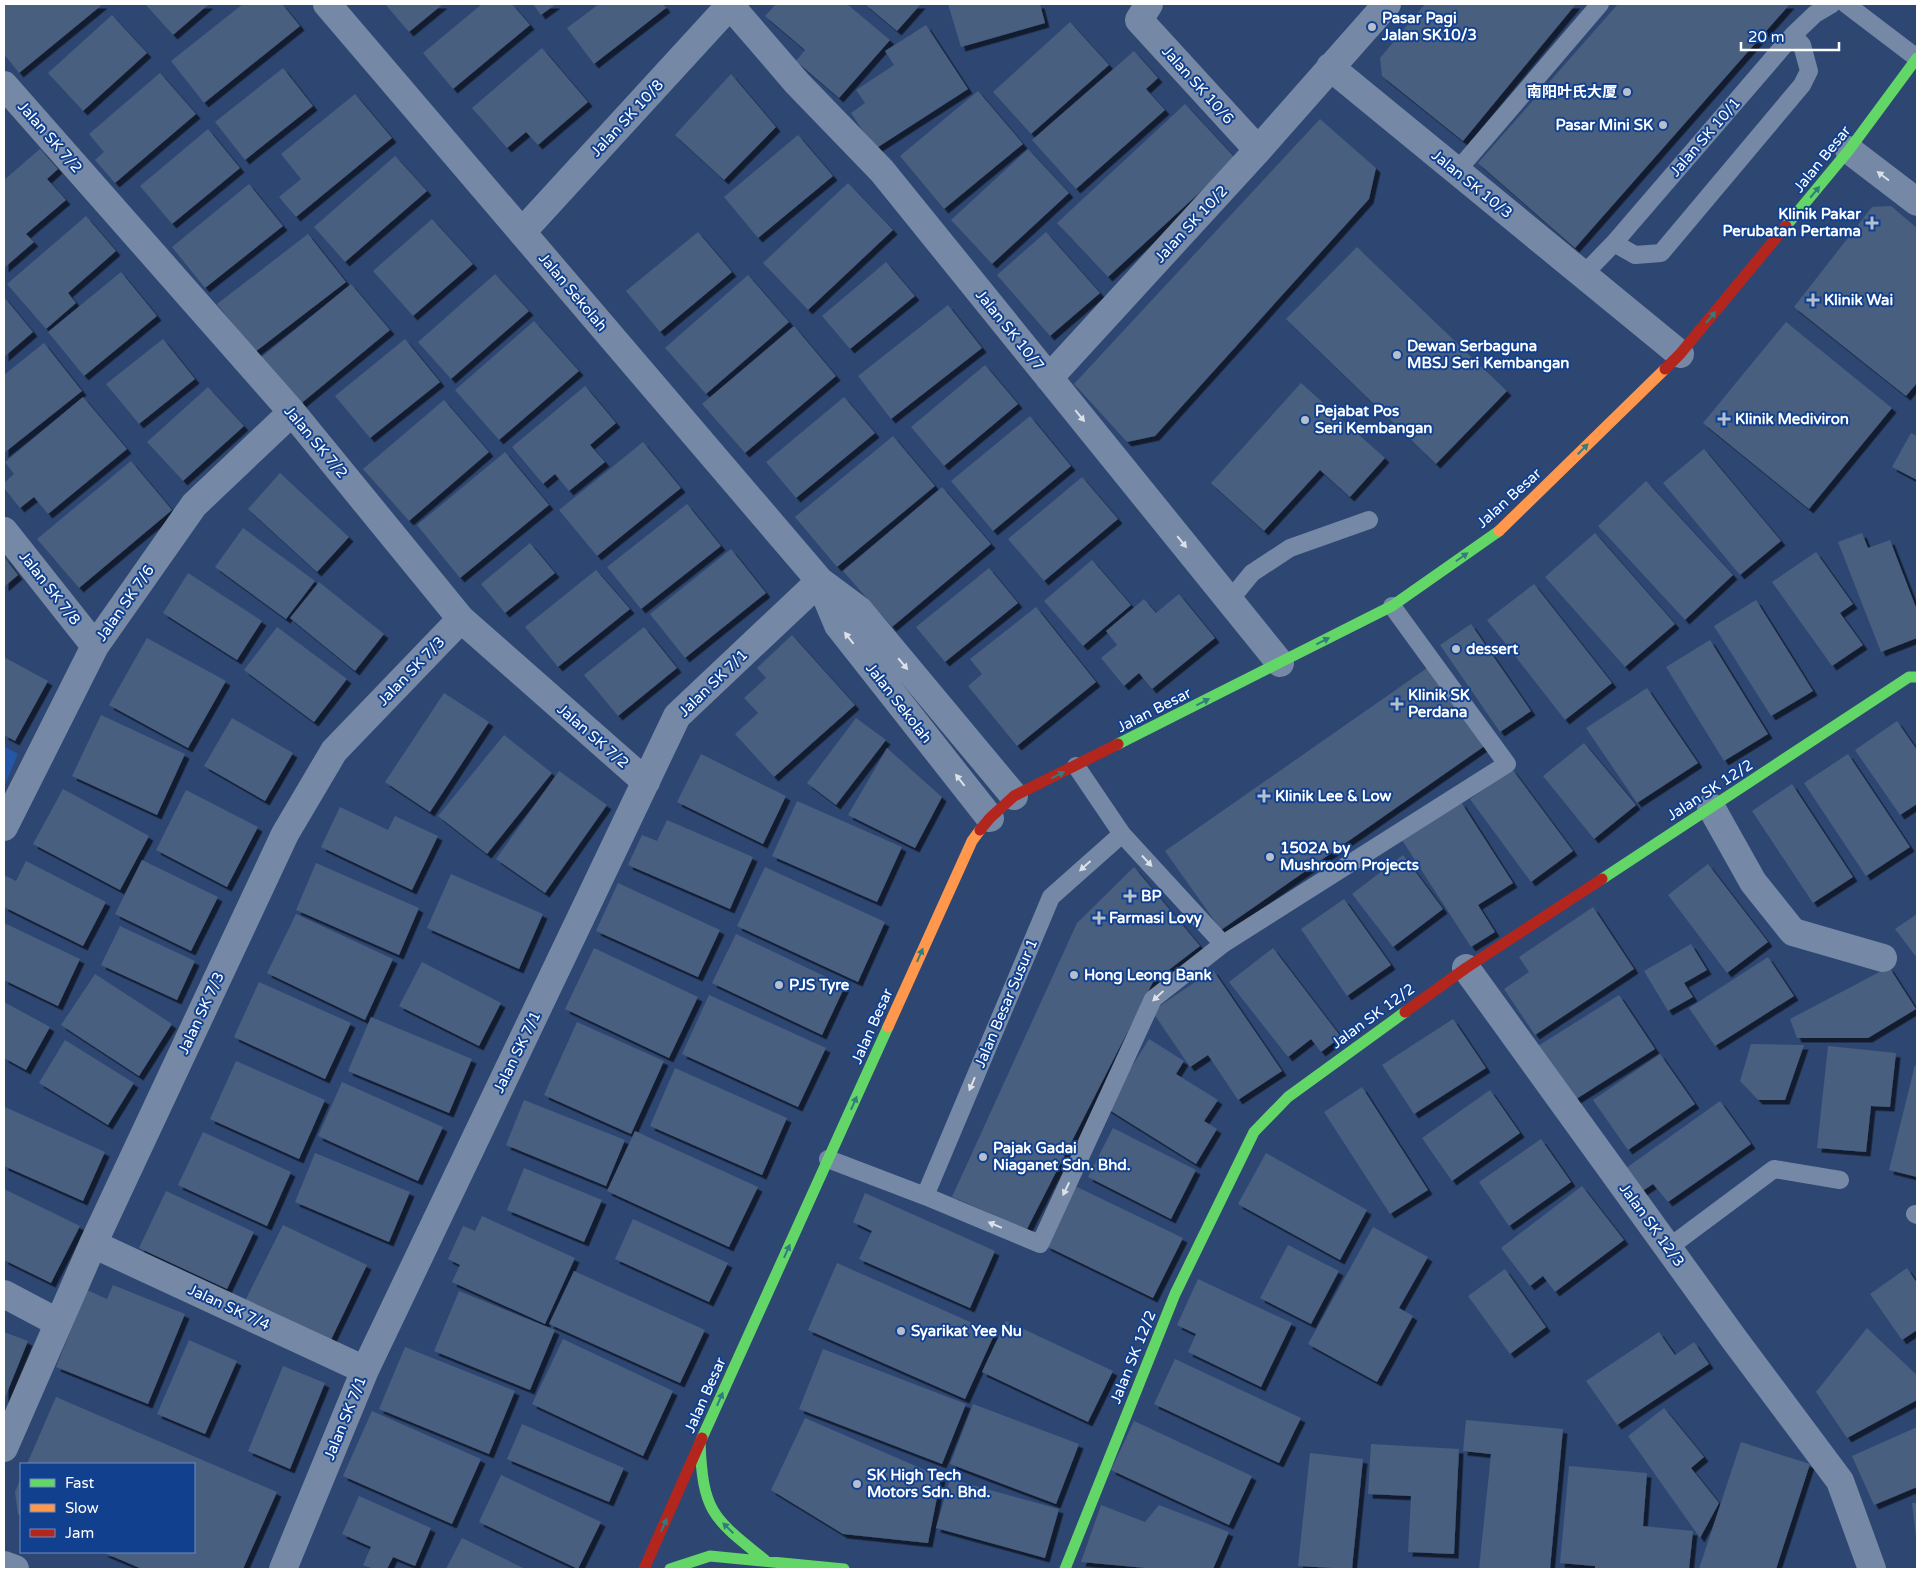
<svg xmlns="http://www.w3.org/2000/svg" width="1921" height="1573" font-family="'Varela Round','Noto Sans SC',sans-serif">
<style>
.green{fill:#2457a6}
.building{fill:#485e80;filter:url(#shadow)}
.lines{fill:none;stroke-linecap:round;stroke-linejoin:round}
.lane{stroke:#7588a5;stroke-width:18}
.street{stroke:#7588a5;stroke-width:28}
.fast{stroke:#63d668;stroke-width:11}
.slow{stroke:#ff974d;stroke-width:11}
.jam{stroke:#b3261e;stroke-width:11}
.oneway{fill:#dce1e8}
.oneway2{fill:#327c7f}
.poi-dot{fill:#b6bfce;stroke:#11408f;stroke-width:2}
.labels{text-anchor:middle;dominant-baseline:central;stroke-width:4;stroke-linejoin:round;paint-order:stroke}
.poi-label{font-size:15px;font-weight:bold;fill:#fff;stroke:#11408f;text-anchor:start}
.street-label{font-size:15px;fill:#fff;stroke:#11408f}
</style>
<defs>
<filter id="shadow"><feDropShadow dx="4.5" dy="4.5" stdDeviation="0" flood-color="#0009"/></filter>
</defs>
<rect width="100%" height="100%" fill="#2e4772"/>
<path class="green" d="M4,746L18,754L4,787Z"/>
<path class="building" d="M4,4H103L19,73L4,54Z
M145,4H209L173,35Z
M243,4H282L300,26L204,103L171,61Z
M385,4H443L409,32Z
M482,4H512L530,25L453,89L423,53Z
M533,4H556L541,15Z
M599,4H663L666,8L594,64L567,28Z
M776,4H847L890,40L839,98L796,61L805,50L765,16Z
M865,4H921L897,31Z
M948,4H1040L1045,23L961,47Z
M1425,4H1576L1463,141L1382,76L1380,58Z
M1618,4H1790L1575,248L1478,163Z
M112,15L147,53L83,111L48,73Z
M1070,22L1109,65L1031,134L993,92Z
M926,25L968,89L875,149L851,113L865,103L856,90L894,65L885,51Z
M542,48L588,102L538,145L526,132L507,148L472,108Z
M1134,51L1158,78L1146,89L1165,110L1076,189L1032,140Z
M283,68L313,106L245,160L215,122Z
M160,73L196,114L115,183L95,160L104,152L89,134Z
M731,74L776,127L724,180L675,135Z
M978,91L1023,144L944,209L900,156Z
M355,94L392,138L296,217L279,197L301,179L281,154Z
M1185,104L1236,159L1108,277L1057,223Z
M1320,119L1376,168L1369,199L1155,436L1127,442L1074,384Z
M208,129L240,168L172,224L140,186Z
M798,135L833,176L758,238L724,197Z
M40,149L58,169L47,179L66,200L26,234L34,242L4,268V180Z
M1028,149L1069,193L992,264L951,220Z
M395,156L427,191L345,262L314,227Z
M848,183L893,230L808,310L763,263Z
M249,184L283,226L205,288L172,247Z
M1891,206L1917,228V383L1906,396L1794,307L1872,207Z
M86,216L116,251L68,293L76,303L46,329L7,284Z
M432,219L473,264L413,316L373,271Z
M698,232L732,272L660,332L626,291Z
M1046,232L1100,293L1050,336L997,275Z
M308,234L346,282L255,352L217,304Z
M1357,247L1507,391L1436,464L1286,319Z
M886,262L915,296L850,349L822,316Z
M121,272L157,316L84,376L48,332Z
M495,274L529,311L451,379L418,342Z
M748,275L789,322L706,394L665,348Z
M351,284L390,330L298,406L259,359Z
M4,297L33,332L4,357Z
M948,305L982,348L891,419L858,376Z
M534,321L579,371L499,440L455,390Z
M1786,322L1892,408L1809,509L1703,423Z
M794,326L836,376L745,453L702,404Z
M163,339L195,379L139,424L106,384Z
M405,339L440,382L370,438L335,396Z
M44,343L82,391L4,453V375Z
M985,365L1018,404L944,466L911,427Z
M1301,383L1385,458L1350,497L1320,470L1264,531L1211,483Z
M585,386L616,423L590,445L605,462L569,491L555,474L543,484L512,447Z
M208,387L244,426L183,481L147,442Z
M83,397L127,449L48,514L34,497L20,508L4,488V483L14,474L5,462Z
M844,397L875,433L796,498L766,462Z
M444,400L489,452L409,521L363,469Z
M1030,416L1071,466L993,531L951,481Z
M1911,433L1917,436V480L1892,467Z
M893,436L935,486L837,567L795,517Z
M643,442L681,488L597,556L559,510Z
M1704,449L1781,541L1740,575L1663,483Z
M505,452L549,505L460,578L417,525Z
M131,461L172,510L79,588L37,539Z
M280,473L349,537L317,572L248,509Z
M1082,477L1118,519L1044,581L1008,539Z
M1646,481L1733,575L1685,620L1598,526Z
M942,487L991,544L892,627L843,571Z
M687,504L721,546L641,609L607,567Z
M243,528L315,581L286,619L215,567Z
M1595,533L1675,624L1625,667L1545,577Z
M1862,533L1868,548L1890,540L1917,610V638L1881,652L1838,542Z
M530,543L555,573L505,613L481,584Z
M731,549L766,593L685,658L650,614Z
M1816,552L1853,604L1840,613L1863,645L1832,666L1772,582Z
M4,557L18,575L4,587Z
M1092,560L1131,605L1083,646L1044,601Z
M989,568L1018,603L945,662L916,627Z
M596,570L630,609L558,667L525,627Z
M188,573L262,621L237,660L163,613Z
M319,582L384,634L355,671L290,618Z
M1534,584L1612,683L1565,720L1487,620Z
M1179,594L1215,638L1152,689L1139,673L1124,686L1101,658L1117,645L1106,631L1144,599L1156,613Z
M1756,600L1813,691L1771,716L1714,626Z
M1036,607L1096,682L1017,746L968,686L982,674L970,659Z
M1471,624L1531,711L1500,732L1440,645Z
M277,627L347,679L314,722L244,670Z
M644,627L677,668L618,716L584,675Z
M792,635L855,705L774,777L735,734L758,713L744,698L766,678L757,668Z
M147,638L226,681L188,748L109,705Z
M1710,640L1768,734L1724,761L1666,667Z
M4,657L48,681L15,741L4,735Z
M1430,666L1486,745L1221,930L1165,851Z
M1647,688L1698,763L1637,803L1586,728Z
M444,693L489,722L430,812L385,782Z
M101,715L185,754L157,815L72,776Z
M232,718L293,753L265,801L204,766Z
M856,718L886,740L836,805L807,783Z
M1897,721L1917,750V804L1900,815L1855,750Z
M504,735L552,773L487,854L438,816Z
M1584,743L1636,805L1594,839L1543,776Z
M887,748L942,797L915,848L848,815Z
M701,754L786,796L763,844L677,802Z
M1848,754L1910,847L1866,876L1804,783Z
M1512,769L1573,851L1531,882L1470,799Z
M559,771L607,805L545,893L496,859Z
M1792,784L1853,877L1813,903L1752,811Z
M63,789L149,836L120,890L33,844Z
M186,790L258,827L227,887L156,850Z
M797,801L902,847L877,902L772,856Z
M1461,802L1513,883L1478,905L1495,932L1471,947L1402,840Z
M340,807L388,830L395,816L438,836L412,890L321,847Z
M667,820L753,857L730,909L628,865L642,835L657,841Z
M1403,855L1443,909L1393,947L1352,894Z
M142,860L218,897L191,951L115,914Z
M26,861L106,902L83,946L4,907V875L16,881Z
M316,863L419,908L399,955L296,910Z
M1708,864L1768,942L1727,973L1668,895Z
M765,867L885,922L858,982L737,926Z
M1134,867L1200,946L1153,982L1027,1229L952,1197L1077,923Z
M451,874L543,914L519,969L427,928Z
M618,883L720,930L698,977L596,931Z
M1344,899L1391,965L1347,996L1301,929Z
M1593,907L1634,969L1535,1035L1504,989L1529,972L1519,957Z
M296,914L393,959L365,1020L267,973Z
M1917,914V958L1895,929Z
M4,923L80,959L58,1006L4,980Z
M120,926L195,961L177,1000L101,965Z
M736,934L845,986L822,1035L712,983Z
M1691,944L1707,970L1684,983L1693,997L1668,1011L1644,971Z
M594,948L698,997L669,1058L565,1009Z
M1273,948L1341,1037L1321,1052L1311,1039L1288,1057L1229,982Z
M1768,957L1794,996L1715,1046L1689,1008Z
M422,962L501,1003L479,1046L399,1006Z
M1889,967L1916,1009L1868,1038H1797L1790,1019Z
M1213,970L1282,1071L1238,1100L1208,1055L1190,1067L1152,1011Z
M95,974L172,1024L139,1076L61,1025Z
M259,982L351,1023L325,1079L234,1037Z
M709,995L826,1048L798,1107L682,1054Z
M1619,995L1655,1049L1573,1101L1538,1046Z
M4,1002L50,1027L26,1070L4,1058Z
M371,1017L472,1059L449,1113L348,1071Z
M1453,1019L1486,1068L1414,1114L1382,1065Z
M577,1022L664,1061L631,1134L544,1095Z
M1149,1039L1184,1061L1176,1074L1218,1100L1204,1121L1217,1129L1196,1164L1106,1108Z
M65,1040L134,1083L108,1125L39,1083Z
M1751,1044L1804,1045L1785,1100H1758L1740,1081Z
M1828,1046L1896,1053L1890,1107L1871,1106L1866,1152L1817,1148Z
M1660,1054L1695,1104L1628,1150L1593,1100Z
M236,1061L325,1100L299,1159L210,1119Z
M1915,1065L1917,1066V1177L1889,1170Z
M675,1068L787,1118L762,1175L650,1126Z
M342,1082L443,1127L418,1181L318,1136Z
M1362,1087L1428,1190L1390,1214L1324,1112Z
M1490,1090L1520,1133L1452,1181L1422,1138Z
M524,1100L625,1140L606,1186L506,1145Z
M1720,1101L1751,1144L1668,1202L1653,1184L1638,1194L1622,1171Z
M5,1107L105,1152L83,1201L4,1166Z
M1113,1128L1196,1170L1171,1219L1088,1177Z
M635,1131L758,1187L729,1247L607,1191Z
M203,1132L291,1172L267,1226L178,1185Z
M1541,1139L1571,1182L1509,1226L1479,1182Z
M315,1153L410,1192L389,1242L295,1202Z
M1266,1153L1367,1210L1340,1260L1238,1204Z
M524,1168L602,1200L584,1242L507,1210Z
M1075,1186L1183,1238L1153,1298L1046,1246Z
M1582,1186L1624,1240L1555,1292L1543,1276L1530,1286L1501,1248Z
M4,1189L80,1226L51,1283L4,1260Z
M166,1191L254,1232L227,1289L139,1248Z
M865,1193L995,1251L970,1308L859,1259L872,1231L853,1222Z
M482,1216L575,1258L545,1324L452,1282L460,1265L448,1259L463,1226L475,1231Z
M633,1219L728,1263L709,1302L615,1259Z
M283,1225L367,1265L328,1346L243,1305Z
M1373,1227L1428,1257L1399,1308L1413,1316L1377,1382L1308,1344Z
M1288,1245L1339,1271L1311,1324L1260,1298Z
M837,1263L995,1333L965,1399L808,1330Z
M1907,1268L1917,1283V1330L1902,1340L1870,1294Z
M1505,1269L1546,1327L1510,1354L1468,1296Z
M574,1271L705,1330L680,1383L549,1324Z
M1198,1279L1292,1323L1261,1387L1188,1352L1196,1334L1177,1325Z
M113,1285L185,1314L148,1404L56,1367L87,1290L107,1299Z
M459,1291L555,1330L530,1390L434,1351Z
M1006,1321L1113,1371L1088,1422L982,1372Z
M1867,1328L1917,1375V1400L1847,1438L1816,1392Z
M4,1332L28,1341L4,1400Z
M1659,1332L1675,1355L1694,1342L1709,1364L1617,1425L1586,1381Z
M563,1339L673,1391L643,1456L532,1404Z
M189,1340L237,1361L205,1434L157,1414Z
M405,1347L515,1391L489,1454L379,1409Z
M823,1349L966,1404L942,1464L799,1409Z
M1175,1359L1301,1418L1279,1463L1154,1404Z
M283,1366L325,1383L290,1469L248,1451Z
M56,1397L277,1492L243,1569H142L102,1552H194V1464H27Z
M973,1404L1079,1444L1056,1504L950,1464Z
M1664,1408L1704,1457L1691,1468L1719,1503L1700,1538L1628,1436Z
M372,1411L481,1459L452,1524L343,1476Z
M805,1418L941,1477L928,1543L843,1534L771,1490Z
M1466,1420L1563,1429L1550,1569H1479L1491,1454L1463,1451Z
M1134,1421L1252,1476L1229,1525L1111,1470Z
M522,1424L624,1468L609,1502L507,1459Z
M1917,1427V1487L1874,1505L1852,1456Z
M1741,1442L1810,1464L1776,1569H1699Z
M1371,1444L1459,1449L1454,1554L1408,1552L1411,1496L1368,1494Z
M1310,1453L1363,1459L1352,1569L1298,1566Z
M1569,1466L1647,1473L1643,1526L1693,1531L1689,1569H1595V1566L1560,1563Z
M501,1475L601,1522L578,1569L479,1522Z
M21,1478V1516L18,1514L15,1492Z
M950,1479L1059,1509L1045,1558L936,1528Z
M359,1496L431,1528L415,1566L393,1557L387,1569H373L363,1565L371,1547L342,1534Z
M1912,1503H1917V1537H1916Z
M1101,1505L1145,1522L1159,1505L1229,1532L1213,1569H1157L1081,1562Z
M462,1538L525,1569H446Z"/>
<g class="lines">
<path class="lane" d="M1846,4L1917,58
M1456,172L1600,4
M1614,243L1635,255L1661,253L1802,85L1809,71L1802,45L1793,35
M1583,275L1614,243L1793,35L1815,14L1832,4
M1229,601L1252,573L1290,548L1369,520
M1076,766L1122,834L1223,944
M828,1159L925,1196L1040,1244L1153,999L1223,944L1507,764L1392,606
M925,1196L1051,897L1122,834
M1915,1214L1917,1215
M1668,1248L1774,1169L1840,1180"/>
<path class="street" d="M327,4L820,581L859,610L1014,796
M729,4L797,83L882,171L1280,663
M1149,4L1139,20L1258,150
M1330,67L1680,354
M4,85L292,412L461,619L646,782
M1849,150L1917,202
M522,232L731,4
M1049,378L1258,150L1387,4
M4,531L95,646
M820,582L838,625L990,818
M1711,807L1753,882L1793,932L1883,958
M4,827L95,646L194,505L292,412
M1466,968L1734,1339L1840,1481L1872,1569
M93,1244L365,1370
M4,1294L57,1322
M4,1448L93,1244L285,834L334,751L461,619
M4,1565L15,1569
M283,1569L365,1370L677,716L820,581"/>
<path class="fast" d="M1786,226L1849,150L1917,58
M1118,744L1392,606L1499,531
M1602,879L1909,677H1917
M702,1438L888,1027
M700,1443C703,1513 713,1518 765,1560
M670,1569L710,1556L844,1569
M1065,1569L1175,1294L1254,1132L1288,1097L1405,1012"/>
<path class="slow" d="M1499,531L1665,369
M888,1027L972,841L980,830"/>
<path class="jam" d="M1665,369L1680,354L1786,226
M980,830L990,818L1014,796L1118,744
M1405,1012L1466,968L1602,879
M644,1569L702,1438"/>
</g>
<defs><path id="oneway-solid" d="M-6-.8H1V-3.2L6.5 0L1 3.2V.8H-6Z" transform="scale(1.25)"/></defs>
<g class="oneway">
<use href="#oneway-solid" transform="translate(1883 176) rotate(-143)"/>
<use href="#oneway-solid" transform="translate(1080 416) rotate(51)"/>
<use href="#oneway-solid" transform="translate(1182 542) rotate(51)"/>
<use href="#oneway-solid" transform="translate(849 638) rotate(-128)"/>
<use href="#oneway-solid" transform="translate(903 664) rotate(50)"/>
<use href="#oneway-solid" transform="translate(960 780) rotate(-128)"/>
<use href="#oneway-solid" transform="translate(1147 861) rotate(47)"/>
<use href="#oneway-solid" transform="translate(1085 866) rotate(138)"/>
<use href="#oneway-solid" transform="translate(1158 996) rotate(137)"/>
<use href="#oneway-solid" transform="translate(972 1084) rotate(113)"/>
<use href="#oneway-solid" transform="translate(1066 1189) rotate(115)"/>
<use href="#oneway-solid" transform="translate(995 1225) rotate(-157)"/>
</g>
<g class="oneway2">
<use href="#oneway-solid" transform="translate(1815 192) rotate(-50)"/>
<use href="#oneway-solid" transform="translate(1711 317) rotate(-50)"/>
<use href="#oneway-solid" transform="translate(1583 449) rotate(-45)"/>
<use href="#oneway-solid" transform="translate(1462 557) rotate(-35)"/>
<use href="#oneway-solid" transform="translate(1323 641) rotate(-27)"/>
<use href="#oneway-solid" transform="translate(1203 702) rotate(-27)"/>
<use href="#oneway-solid" transform="translate(1058 775) rotate(-26)"/>
<use href="#oneway-solid" transform="translate(920 955) rotate(-66)"/>
<use href="#oneway-solid" transform="translate(854 1103) rotate(-66)"/>
<use href="#oneway-solid" transform="translate(787 1251) rotate(-66)"/>
<use href="#oneway-solid" transform="translate(720 1399) rotate(-66)"/>
<use href="#oneway-solid" transform="translate(664 1525) rotate(-66)"/>
<use href="#oneway-solid" transform="translate(728 1528) rotate(-136)"/>
</g>
<g class="poi-dot">
<circle cx="1372" cy="27" r="5"/>
<circle cx="1627" cy="92" r="5"/>
<circle cx="1663" cy="125" r="5"/>
<path d="M1869.5 215.5h5v5h5v5h-5v5h-5v-5h-5v-5h5z"/>
<path d="M1810.5 292.5h5v5h5v5h-5v5h-5v-5h-5v-5h5z"/>
<circle cx="1397" cy="355" r="5"/>
<path d="M1721.5 411.5h5v5h5v5h-5v5h-5v-5h-5v-5h5z"/>
<circle cx="1305" cy="420" r="5"/>
<circle cx="1456" cy="649" r="5"/>
<path d="M1394.5 696.5h5v5h5v5h-5v5h-5v-5h-5v-5h5z"/>
<path d="M1261.5 788.5h5v5h5v5h-5v5h-5v-5h-5v-5h5z"/>
<circle cx="1270" cy="857" r="5"/>
<path d="M1127.5 888.5h5v5h5v5h-5v5h-5v-5h-5v-5h5z"/>
<path d="M1096.5 910.5h5v5h5v5h-5v5h-5v-5h-5v-5h5z"/>
<circle cx="1074" cy="975" r="5"/>
<circle cx="779" cy="985" r="5"/>
<circle cx="983" cy="1157" r="5"/>
<circle cx="901" cy="1331" r="5"/>
<circle cx="857" cy="1484" r="5"/>
</g>
<g class="labels">
<g class="poi-label">
<text x="1382" y="18">Pasar Pagi<tspan x="1382" dy="17">Jalan SK10/3</tspan></text>
<text x="1617" y="92" text-anchor="end">南阳叶氏大厦</text>
<text x="1653" y="125" text-anchor="end">Pasar Mini SK</text>
<text x="1861" y="214" text-anchor="end">Klinik Pakar<tspan x="1861" dy="17">Perubatan Pertama</tspan></text>
<text x="1824" y="300">Klinik Wai</text>
<text x="1407" y="346">Dewan Serbaguna<tspan x="1407" dy="17">MBSJ Seri Kembangan</tspan></text>
<text x="1315" y="411">Pejabat Pos<tspan x="1315" dy="17">Seri Kembangan</tspan></text>
<text x="1735" y="419">Klinik Mediviron</text>
<text x="1466" y="649">dessert</text>
<text x="1408" y="695">Klinik SK<tspan x="1408" dy="17">Perdana</tspan></text>
<text x="1275" y="796">Klinik Lee &amp; Low</text>
<text x="1280" y="848">1502A by<tspan x="1280" dy="17">Mushroom Projects</tspan></text>
<text x="1141" y="896">BP</text>
<text x="1109" y="918">Farmasi Lovy</text>
<text x="1084" y="975">Hong Leong Bank</text>
<text x="789" y="985">PJS Tyre</text>
<text x="993" y="1148">Pajak Gadai<tspan x="993" dy="17">Niaganet Sdn. Bhd.</tspan></text>
<text x="911" y="1331">Syarikat Yee Nu</text>
<text x="867" y="1475">SK High Tech<tspan x="867" dy="17">Motors Sdn. Bhd.</tspan></text>
</g>
<g class="street-label">
<text transform="translate(1198 85) rotate(48)">Jalan SK 10/6</text>
<text transform="translate(627 118) rotate(-47)">Jalan SK 10/8</text>
<text transform="translate(50 137) rotate(49)">Jalan SK 7/2</text>
<text transform="translate(1705 137) rotate(-49)">Jalan SK 10/1</text>
<text transform="translate(1822 159) rotate(-51)">Jalan Besar</text>
<text transform="translate(1472 184) rotate(39)">Jalan SK 10/3</text>
<text transform="translate(1191 224) rotate(-47)">Jalan SK 10/2</text>
<text transform="translate(573 292) rotate(50)">Jalan Sekolah</text>
<text transform="translate(1010 330) rotate(51)">Jalan SK 10/7</text>
<text transform="translate(316 442) rotate(50)">Jalan SK 7/2</text>
<text transform="translate(1509 498) rotate(-42)">Jalan Besar</text>
<text transform="translate(50 588) rotate(52)">Jalan SK 7/8</text>
<text transform="translate(125 603) rotate(-55)">Jalan SK 7/6</text>
<text transform="translate(411 671) rotate(-46)">Jalan SK 7/3</text>
<text transform="translate(713 683) rotate(-44)">Jalan SK 7/1</text>
<text transform="translate(899 703) rotate(52)">Jalan Sekolah</text>
<text transform="translate(1154 710) rotate(-27)">Jalan Besar</text>
<text transform="translate(593 736) rotate(41)">Jalan SK 7/2</text>
<text transform="translate(1710 790) rotate(-33)">Jalan SK 12/2</text>
<text transform="translate(1006 1003) rotate(-67)">Jalan Besar Susur 1</text>
<text transform="translate(201 1013) rotate(-65)">Jalan SK 7/3</text>
<text transform="translate(1373 1016) rotate(-36)">Jalan SK 12/2</text>
<text transform="translate(872 1026) rotate(-66)">Jalan Besar</text>
<text transform="translate(517 1052) rotate(-64)">Jalan SK 7/1</text>
<text transform="translate(1652 1225) rotate(54)">Jalan SK 12/3</text>
<text transform="translate(229 1307) rotate(25)">Jalan SK 7/4</text>
<text transform="translate(1133 1357) rotate(-68)">Jalan SK 12/2</text>
<text transform="translate(705 1395) rotate(-66)">Jalan Besar</text>
<text transform="translate(345 1418) rotate(-68)">Jalan SK 7/1</text>
</g>
</g>
<rect width="1921" height="1573" fill="none" stroke="#ffffff" stroke-width="10"/>
<rect x="20" y="1463" width="175" height="90" fill="#11408f" stroke="#708cbc"/>
<rect x="30" y="1479" width="25" height="8" fill="#63d668" stroke="#708cbc"/>
<text x="65" y="1488" font-size="15" fill="#ffffff">Fast</text>
<rect x="30" y="1504" width="25" height="8" fill="#ff974d" stroke="#708cbc"/>
<text x="65" y="1513" font-size="15" fill="#ffffff">Slow</text>
<rect x="30" y="1529" width="25" height="8" fill="#b3261e" stroke="#708cbc"/>
<text x="65" y="1538" font-size="15" fill="#ffffff">Jam</text>
<path d="M1741 42v8h98v-8" fill="none" stroke="#ffffff" stroke-width="2.5"/>
<text x="1748" y="42" font-size="15" fill="#ffffff" stroke="#11408f" stroke-width="4" paint-order="stroke">20 m</text>
</svg>
